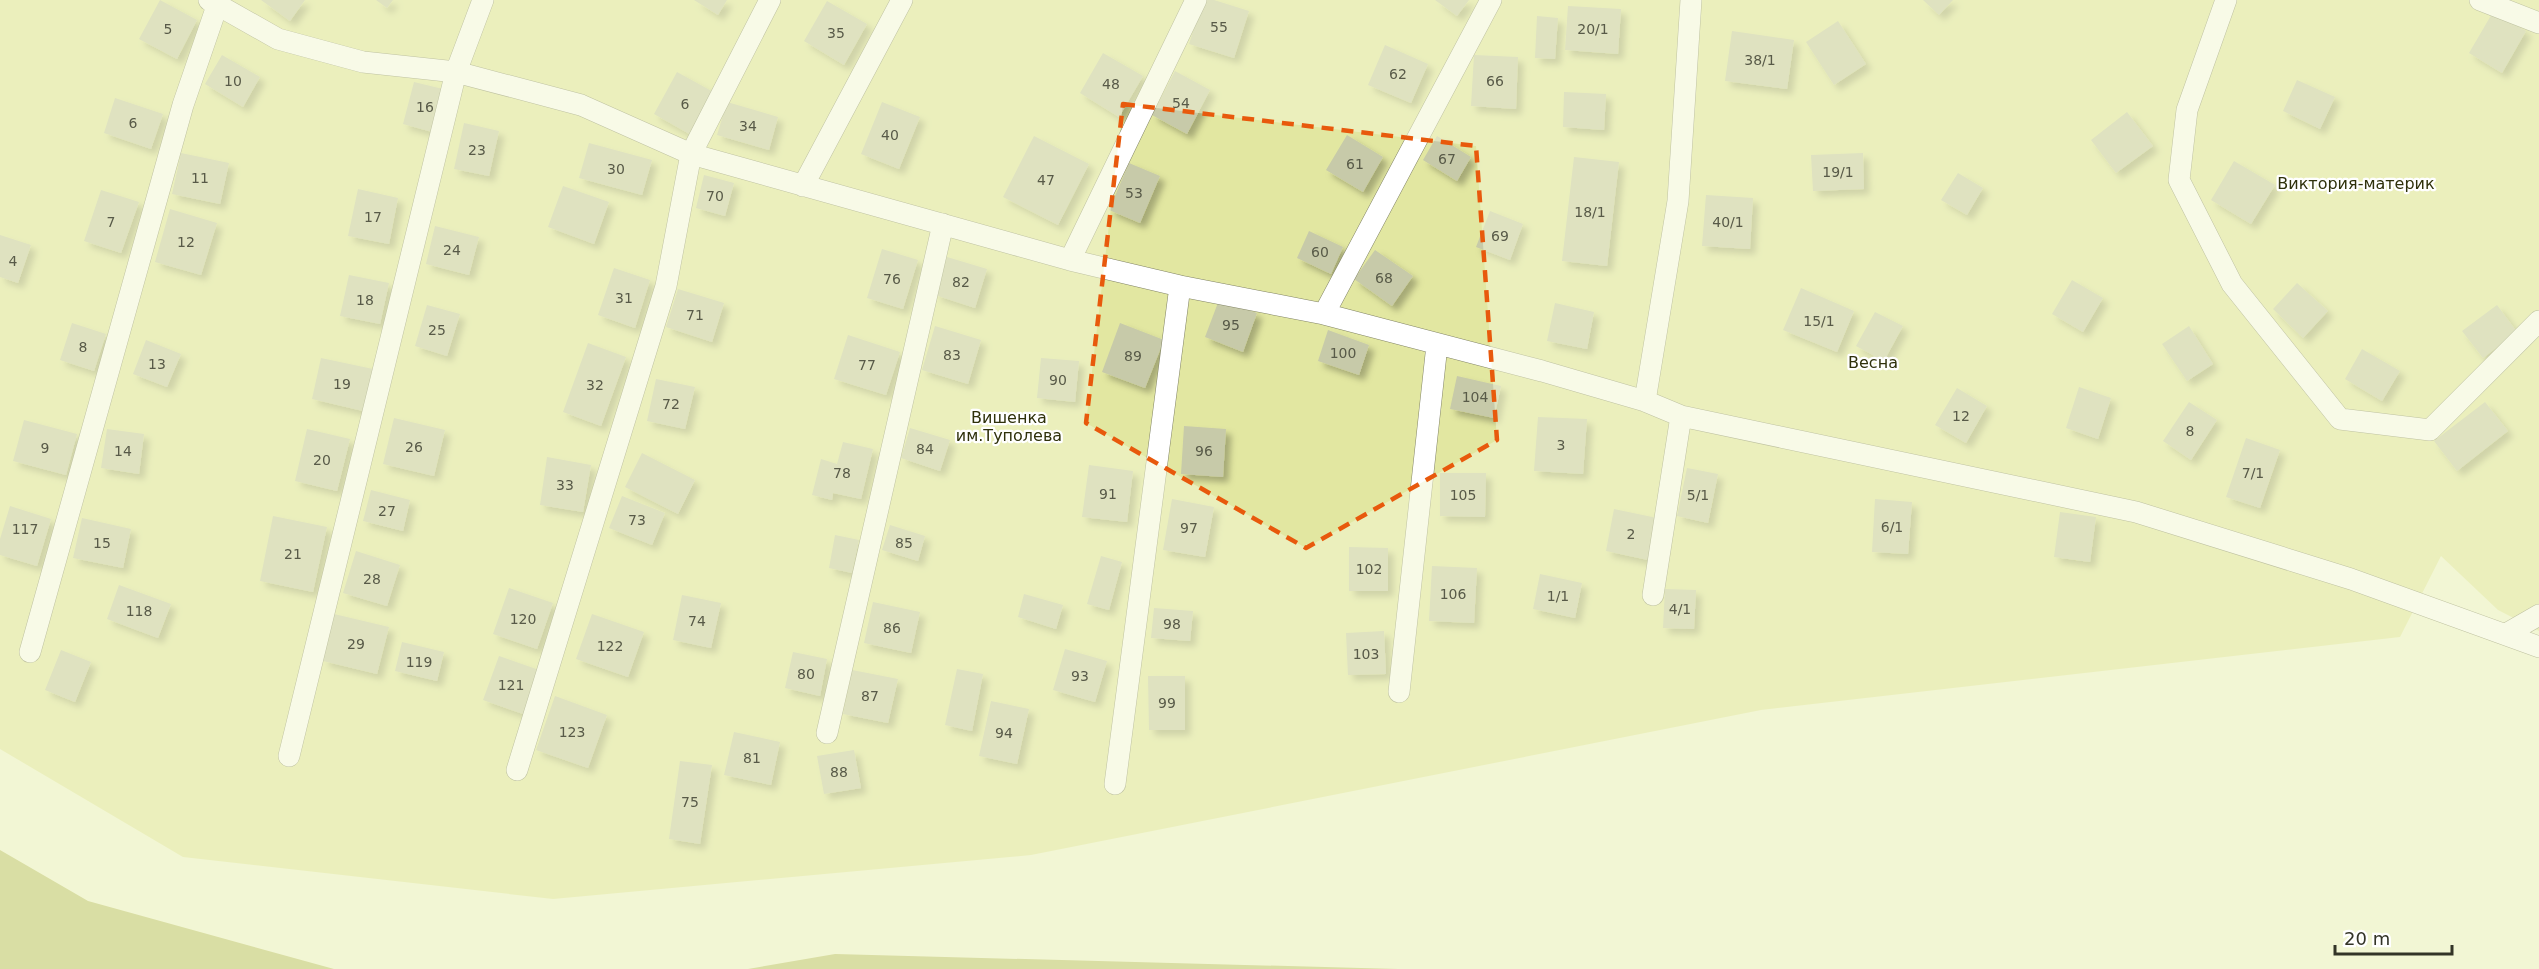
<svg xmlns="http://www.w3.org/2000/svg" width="2539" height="969" font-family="'DejaVu Sans',sans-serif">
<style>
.green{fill:#e2e7a1}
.water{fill:#bbc06a}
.building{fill:#c7caa9;filter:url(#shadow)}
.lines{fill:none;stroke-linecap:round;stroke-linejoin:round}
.service-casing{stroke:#828466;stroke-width:22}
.service{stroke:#fff;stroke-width:21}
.marked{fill:none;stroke:#e8590c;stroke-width:4.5;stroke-dasharray:12 8;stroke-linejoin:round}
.labels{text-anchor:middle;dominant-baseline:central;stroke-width:4.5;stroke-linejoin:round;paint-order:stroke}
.number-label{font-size:14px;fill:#585a48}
.park-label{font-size:16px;fill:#2f310b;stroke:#fff}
</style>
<defs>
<filter id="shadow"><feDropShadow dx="5.5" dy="5.5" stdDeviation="3" flood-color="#0004"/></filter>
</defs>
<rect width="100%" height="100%" fill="#f2f6d4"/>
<path class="green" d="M0,0H2539V631L2498,610L2441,556L2400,637L1761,710L1031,855L553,899L183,857L0,749Z"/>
<path class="water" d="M0,850L88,901L334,969H0Z
M835,954L1398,969H748Z"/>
<path class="building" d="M160,0L197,20L177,59L139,39Z
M261,0H305L290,21Z
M376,0H393L387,8Z
M694,0H727L718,15Z
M1203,0H1214L1249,11L1234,58L1189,44Z
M1435,0H1469L1457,16Z
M1923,0H1953L1939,15Z
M827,1L867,24L844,65L804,41Z
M1568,6L1621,9L1618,54L1565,50Z
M2493,12L2526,31L2502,73L2469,53Z
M1537,16L1558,18L1555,59L1535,58Z
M1838,21L1866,64L1834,85L1806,42Z
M1732,31L1794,40L1787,89L1725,81Z
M1385,45L1428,64L1411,103L1368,85Z
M1103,53L1143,76L1119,117L1080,93Z
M222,55L260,77L243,107L205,84Z
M1474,55L1518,57L1516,109L1471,106Z
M1175,71L1210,90L1187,134L1152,115Z
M677,72L717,94L693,136L654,114Z
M2297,80L2335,97L2320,129L2283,111Z
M414,82L447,90L436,133L403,124Z
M1564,92L1606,94L1604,130L1563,127Z
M115,98L163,114L151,149L104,133Z
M727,102L778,117L769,150L717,135Z
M882,102L920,117L899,169L861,154Z
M2127,112L2153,146L2116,173L2091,140Z
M464,123L499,131L489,176L454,169Z
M1347,135L1383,157L1363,192L1326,170Z
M1034,136L1089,164L1058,225L1003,197Z
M1437,136L1471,157L1457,181L1423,160Z
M589,143L652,160L642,195L579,178Z
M181,153L229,163L220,204L172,194Z
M1863,153L1864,189L1813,191L1811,155Z
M1574,157L1619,162L1607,266L1562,261Z
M2234,161L2275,185L2251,224L2211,200Z
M1129,163L1160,176L1140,223L1109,210Z
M1958,173L1983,188L1967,215L1941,200Z
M704,175L734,183L725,216L696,208Z
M563,186L609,202L594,244L548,227Z
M358,189L398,198L389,244L348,236Z
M101,190L139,202L121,253L84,241Z
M1706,195L1753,198L1750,249L1702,246Z
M170,209L217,223L201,275L155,262Z
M1490,211L1523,224L1510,260L1476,247Z
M435,226L479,237L469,275L426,264Z
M1309,231L1343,247L1331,274L1297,258Z
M0,235L31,245L18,283L0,277Z
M882,249L918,260L903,309L867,298Z
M1375,250L1413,276L1392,306L1354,279Z
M947,257L987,269L975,308L935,295Z
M614,268L650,280L635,328L598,315Z
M349,275L389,283L380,324L340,316Z
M2072,280L2103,298L2083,332L2052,314Z
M2297,283L2328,311L2303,338L2273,309Z
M1801,288L1854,311L1837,352L1783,330Z
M678,289L724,303L712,342L666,327Z
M1219,300L1257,313L1243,352L1205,337Z
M1555,303L1594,312L1587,349L1547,341Z
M427,305L460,314L447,356L415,346Z
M2497,305L2517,332L2483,358L2462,331Z
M1875,312L1903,326L1884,361L1856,346Z
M72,323L106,334L94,371L60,360Z
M1120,323L1164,340L1145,388L1102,372Z
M935,326L981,340L968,384L922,370Z
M2189,326L2213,364L2187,381L2162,344Z
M1328,330L1369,345L1359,375L1318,361Z
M848,335L900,352L886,395L834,379Z
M146,340L181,354L167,387L133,374Z
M588,343L626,357L601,426L563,412Z
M2362,349L2400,371L2382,401L2345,379Z
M321,358L373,369L363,411L312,399Z
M1041,358L1079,361L1075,402L1037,398Z
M1457,376L1501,386L1494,418L1450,409Z
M656,379L695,387L685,429L647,421Z
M2079,387L2111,398L2098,439L2066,428Z
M1957,388L1987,406L1966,443L1935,425Z
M2189,402L2217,420L2191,460L2163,441Z
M2485,402L2508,431L2457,471L2434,441Z
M1538,417L1587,419L1583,474L1534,471Z
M394,418L445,430L434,476L383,464Z
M24,420L77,434L66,475L13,461Z
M1184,426L1226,429L1223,477L1181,474Z
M910,428L950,440L940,471L901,458Z
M107,429L144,434L139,474L101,468Z
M307,429L350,439L337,491L295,481Z
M2246,438L2280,450L2260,508L2226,497Z
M843,442L873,449L861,499L833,493L832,500L812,495L821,459L837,464Z
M642,453L695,480L678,514L625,487Z
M547,457L591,465L583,512L540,505Z
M1089,465L1133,471L1127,522L1082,517Z
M1687,468L1718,474L1708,523L1677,516Z
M1440,473H1486L1485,517L1440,516Z
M371,490L410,500L403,531L363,521Z
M622,496L665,513L652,545L609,528Z
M1172,499L1214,507L1205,557L1163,550Z
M1875,499L1912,502L1908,554L1872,552Z
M10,506L51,519L37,566L0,555V539Z
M1614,509L1657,518L1648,560L1606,551Z
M2060,512L2096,517L2090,562L2054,557Z
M273,516L327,527L313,592L260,581Z
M82,518L131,529L123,568L73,558Z
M890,525L925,536L918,561L882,550Z
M835,535L859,540L852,573L829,568Z
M1349,547L1388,548V591H1349Z
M356,551L400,565L387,606L343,593Z
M1101,556L1122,562L1109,610L1087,604Z
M1432,566L1477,568L1474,623L1429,621Z
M1540,574L1582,583L1575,618L1533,609Z
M119,585L171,604L158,638L107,619Z
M509,588L553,603L537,649L493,634Z
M1665,589L1696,590L1694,629L1663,628Z
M1024,594L1063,605L1056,629L1018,617Z
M682,595L721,603L711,648L673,640Z
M873,602L920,612L911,653L864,643Z
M1154,608L1193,611L1190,641L1151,638Z
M334,614L389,627L377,674L323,661Z
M592,614L644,632L628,677L576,659Z
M1384,631L1386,674L1348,675L1346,633Z
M402,642L444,652L437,681L395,671Z
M1065,649L1107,661L1095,702L1053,690Z
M61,650L91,662L75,702L45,690Z
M793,652L827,659L820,696L785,688Z
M499,656L539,670L523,714L483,700Z
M957,669L983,674L972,731L945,725Z
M852,670L898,679L888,723L843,714Z
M1148,676H1185V730H1149Z
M555,696L607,715L588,768L536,750Z
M991,701L1029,709L1017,764L979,756Z
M734,732L780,742L771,785L724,775Z
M854,750L861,788L824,794L817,756Z
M680,761L712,765L700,844L669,839Z"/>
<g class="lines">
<g class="service-casing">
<path id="service" d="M209,0L278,39L363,62L456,72L581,105L691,154L1070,260L1180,286L1324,314L1542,371L1645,401L1681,416L2136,512L2351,579L2539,647
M2226,0L2187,110L2179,180L2232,284L2340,419L2430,430L2539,321
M2480,0L2539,23
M803,186L902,0
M1070,260L1196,0
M1324,314L1491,0
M1645,401L1678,201L1691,0
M1653,595L1681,416
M2506,634L2539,615
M30,652L183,105L217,6
M1399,692L1437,345
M827,733L943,224
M289,756L456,72L483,0
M517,770L666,286L691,154L770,0
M1115,784L1180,286"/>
</g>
<use href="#service" class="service"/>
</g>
<path d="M0 0H2539V969H0ZM1123,104L1476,146L1497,440L1306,548L1086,423Z" fill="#f2f6d4" fill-opacity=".55" fill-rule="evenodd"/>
<path class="marked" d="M1123,104L1476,146L1497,440L1306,548L1086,423Z"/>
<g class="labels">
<g class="number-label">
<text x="1219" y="27">55</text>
<text x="168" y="29">5</text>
<text x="1593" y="29">20/1</text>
<text x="836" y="33">35</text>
<text x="1760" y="60">38/1</text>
<text x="1398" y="74">62</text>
<text x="233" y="81">10</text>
<text x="1495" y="81">66</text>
<text x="1111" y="84">48</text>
<text x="1181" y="103">54</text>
<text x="685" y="104">6</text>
<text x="425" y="107">16</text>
<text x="133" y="123">6</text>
<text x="748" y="126">34</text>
<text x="890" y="135">40</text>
<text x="477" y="150">23</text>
<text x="1447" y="159">67</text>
<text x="1355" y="164">61</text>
<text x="616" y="169">30</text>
<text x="1838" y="172">19/1</text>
<text x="200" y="178">11</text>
<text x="1046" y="180">47</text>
<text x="1134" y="193">53</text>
<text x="715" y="196">70</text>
<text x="1590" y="212">18/1</text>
<text x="373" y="217">17</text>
<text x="111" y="222">7</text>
<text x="1728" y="222">40/1</text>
<text x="1500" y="236">69</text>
<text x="186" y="242">12</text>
<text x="452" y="250">24</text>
<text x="1320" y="252">60</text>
<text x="13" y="261">4</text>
<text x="1384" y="278">68</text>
<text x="892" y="279">76</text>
<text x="961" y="282">82</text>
<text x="624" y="298">31</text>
<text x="365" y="300">18</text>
<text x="695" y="315">71</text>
<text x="1819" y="321">15/1</text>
<text x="1231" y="325">95</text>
<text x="437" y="330">25</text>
<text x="83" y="347">8</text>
<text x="1343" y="353">100</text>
<text x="952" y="355">83</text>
<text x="1133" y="356">89</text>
<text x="157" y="364">13</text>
<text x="867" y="365">77</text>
<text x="1058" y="380">90</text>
<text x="342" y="384">19</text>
<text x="595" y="385">32</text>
<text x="1475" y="397">104</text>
<text x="671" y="404">72</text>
<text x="1961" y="416">12</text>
<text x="2190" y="431">8</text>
<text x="1561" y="445">3</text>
<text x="414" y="447">26</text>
<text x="45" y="448">9</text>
<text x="925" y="449">84</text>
<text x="123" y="451">14</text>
<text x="1204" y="451">96</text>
<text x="322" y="460">20</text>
<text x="842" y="473">78</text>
<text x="2253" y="473">7/1</text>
<text x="565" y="485">33</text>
<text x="1108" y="494">91</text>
<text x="1463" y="495">105</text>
<text x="1698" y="495">5/1</text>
<text x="387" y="511">27</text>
<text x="637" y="520">73</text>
<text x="1892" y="527">6/1</text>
<text x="1189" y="528">97</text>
<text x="25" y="529">117</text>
<text x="1631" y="534">2</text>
<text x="102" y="543">15</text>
<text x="904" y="543">85</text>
<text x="293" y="554">21</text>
<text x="1369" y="569">102</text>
<text x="372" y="579">28</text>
<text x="1453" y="594">106</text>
<text x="1558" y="596">1/1</text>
<text x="1680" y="609">4/1</text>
<text x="139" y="611">118</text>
<text x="523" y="619">120</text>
<text x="697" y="621">74</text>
<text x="1172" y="624">98</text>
<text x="892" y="628">86</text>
<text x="356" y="644">29</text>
<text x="610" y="646">122</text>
<text x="1366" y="654">103</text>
<text x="419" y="662">119</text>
<text x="806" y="674">80</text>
<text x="1080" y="676">93</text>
<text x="511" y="685">121</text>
<text x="870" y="696">87</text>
<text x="1167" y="703">99</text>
<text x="572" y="732">123</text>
<text x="1004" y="733">94</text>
<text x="752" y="758">81</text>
<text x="839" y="772">88</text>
<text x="690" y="802">75</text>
</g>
<g class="park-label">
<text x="2356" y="183">Виктория-материк</text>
<text x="1873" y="362">Весна</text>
<text x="1009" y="417">Вишенка<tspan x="1009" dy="18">им.Туполева</tspan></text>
</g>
</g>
<path d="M2335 945v9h117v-9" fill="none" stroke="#333427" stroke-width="3"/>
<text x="2344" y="945" font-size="18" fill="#333427" stroke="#ffffff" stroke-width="4.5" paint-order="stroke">20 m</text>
</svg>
